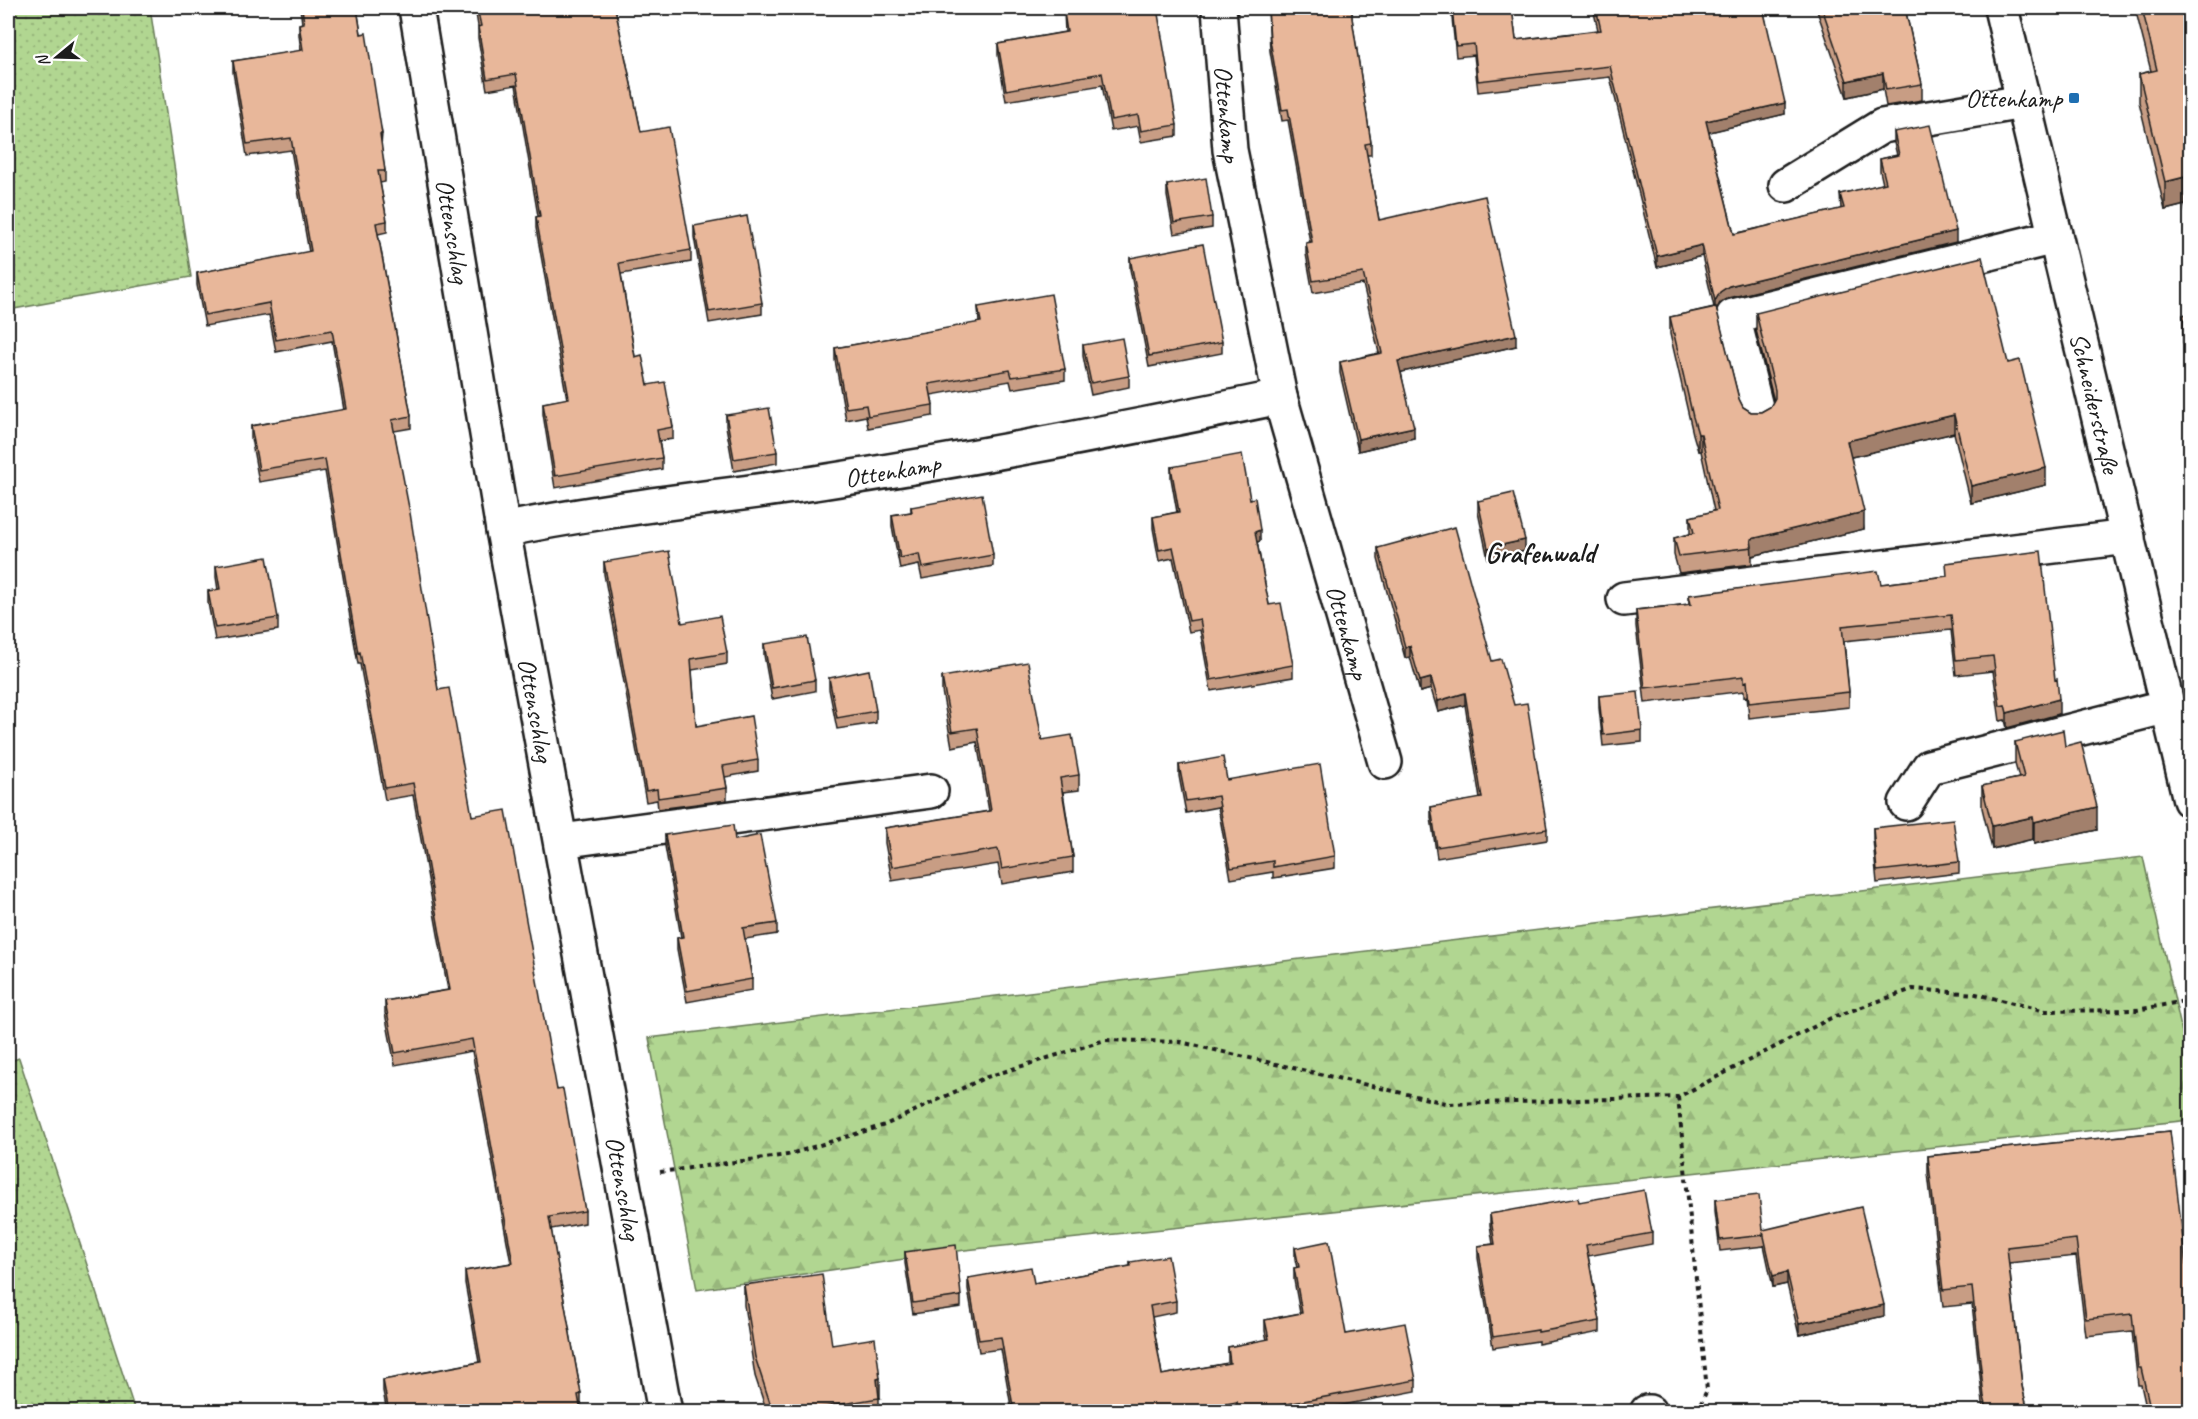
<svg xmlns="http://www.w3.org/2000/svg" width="2198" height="1419" font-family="Caveat,sans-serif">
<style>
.grass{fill:url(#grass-dots);stroke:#667956;stroke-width:1.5}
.forest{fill:url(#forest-firs);stroke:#667956;stroke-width:1.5}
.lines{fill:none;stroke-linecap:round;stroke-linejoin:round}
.minor-casing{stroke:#1c1c1c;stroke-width:38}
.path{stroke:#1c1c1c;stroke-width:4;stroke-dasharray:4.5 4.5;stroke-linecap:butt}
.minor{stroke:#fff;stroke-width:33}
.wall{fill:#c89d84;stroke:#1c1c1c;stroke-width:1.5}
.shaded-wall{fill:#a2806c;stroke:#1c1c1c;stroke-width:1.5}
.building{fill:#e8b79a;stroke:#1c1c1c;stroke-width:1.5}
.poi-dot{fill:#1f6fb2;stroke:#fff;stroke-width:2}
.labels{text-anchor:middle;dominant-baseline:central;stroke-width:4.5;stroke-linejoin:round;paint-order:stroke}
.poi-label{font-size:26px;fill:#1c1c1c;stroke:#fff;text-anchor:end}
.street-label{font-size:26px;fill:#1c1c1c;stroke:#fff}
.quarter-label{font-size:28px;font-weight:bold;fill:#1c1c1c;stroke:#fff}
</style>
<defs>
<pattern id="grass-dots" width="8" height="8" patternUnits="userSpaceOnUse" patternTransform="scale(1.5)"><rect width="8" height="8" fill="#b1d691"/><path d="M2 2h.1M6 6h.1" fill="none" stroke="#98b77c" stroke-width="1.8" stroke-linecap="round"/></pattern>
<pattern id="forest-firs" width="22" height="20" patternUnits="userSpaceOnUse" patternTransform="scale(1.5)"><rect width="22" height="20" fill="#b1d691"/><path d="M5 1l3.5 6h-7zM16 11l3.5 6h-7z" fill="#98b77c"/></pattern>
</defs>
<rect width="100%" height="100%" fill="#fff"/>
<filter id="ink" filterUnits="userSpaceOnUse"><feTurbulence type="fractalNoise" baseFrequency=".0167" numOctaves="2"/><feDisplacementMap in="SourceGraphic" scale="12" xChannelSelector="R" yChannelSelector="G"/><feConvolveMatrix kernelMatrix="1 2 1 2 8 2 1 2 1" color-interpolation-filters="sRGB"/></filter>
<g filter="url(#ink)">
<path class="grass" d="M8,8H150L191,277L8,310Z
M19,1058L135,1411H8V1062Z"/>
<path class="forest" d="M2143,857L2190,1068V1120L965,1250L697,1290L649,1038Z"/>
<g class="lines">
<g class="minor-casing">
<g id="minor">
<path id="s1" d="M416,8L503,530L665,1412"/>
<path id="s2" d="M1219,8L1230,150L1280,397L1385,762"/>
<path id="s3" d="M2001,8L2190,800"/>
<path d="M1786,185L1882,126L2023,102"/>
<path d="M1757,411L1733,316L2055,237"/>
<path id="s4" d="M503,530C608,508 715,498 821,482C975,458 1128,429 1280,397"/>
<path d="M1624,599L2128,537"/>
<path d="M1906,803L1929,767L2168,706"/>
<path d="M561,841L931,791"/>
<path d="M1647,1412H1649"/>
</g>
</g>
<path class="path" d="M1678,1097L1707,1390L1697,1412
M660,1172L787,1155L885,1125L984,1078L1105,1040L1180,1042L1450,1104L1678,1097L1831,1018L1913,989L1976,994L2046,1011L2137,1010L2190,1000"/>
<use href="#minor" class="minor"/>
</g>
<path class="wall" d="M300,8H357L361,34L382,134L381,146L385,171V182L380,183L387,221V232L378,234L411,416V428L394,431L438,690L472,816L557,1090L585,1211V1223L551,1229L581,1394V1406H580L581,1412H387L383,1391V1380L479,1362L465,1283V1271L511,1263L472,1051L395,1065L385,1013V1001L448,990L413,795L385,800L360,664H358L325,471L259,482L251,438V426L344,410L332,341L276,352L269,315L205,326L197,285V273L309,252L291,150L247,156L233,72V61L301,51L299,35V24L302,23Z
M475,8H615L641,132L691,250V262L621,274L635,357L648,385L673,427V439L659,441L662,458V469L555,488L543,414V403L567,399L536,228V217L538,216L516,85L487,90L478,38V26Z
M1268,8H1352V18L1371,143V155H1367L1379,220L1516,346L1401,372L1414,438L1358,451L1340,373V362L1379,353L1363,284L1313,293L1306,254V243L1310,242L1288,120L1282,121L1270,51Z
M1451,8H1512L1516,40L1598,30L1593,8H1763L1785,114L1709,132L1734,234L1841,209L1840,194L1883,184L1880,171V159L1897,155L1894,143V132L1956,242L1729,298L1720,303L1716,309L1739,399L1743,407L1751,412H1761L1770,407L1774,401L1756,330V313L2008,363L2046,485L1971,503L1954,433L1851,457L1864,529L1752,556V564L1679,573L1674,555V538L1690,534V517L1714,511L1701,451H1698L1693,434L1670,334V317L1714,307L1702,256L1657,267L1610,77L1478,92L1474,55L1456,57Z
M1816,8H1905L1922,84V100L1886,106L1883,89L1847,97Z
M2135,8H2190V229L2185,205L2165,210L2139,102V74L2151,71Z
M1064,12L1177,125V136L1141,142L1138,126L1111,131L1102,85L1006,101L998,55V44L1065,32Z
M1167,185L1212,217V228L1174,234L1167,196Z
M694,226L762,303V314L709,323L694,237Z
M1130,258L1222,342V353L1149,367L1130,269Z
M978,307L1065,369V380L1012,389L1010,381L931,395L933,405V416L868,428L866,416L846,420L835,360V348L979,323Z
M2190,313V371L2183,342V315Z
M1083,345L1129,376V387L1091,395L1083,356Z
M726,415L777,452V463L734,471L726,426Z
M1171,467L1250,499L1260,541L1257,542L1269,605L1293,665V677L1211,691L1200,630L1189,632L1173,558L1159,561L1153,528V517L1177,512L1171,478Z
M1478,501L1525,551L1488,559L1478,512Z
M911,507L993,555V566L922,579L919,565L900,569L892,526V515L911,512Z
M1378,548L1492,661L1547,829V840L1437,858L1431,818V807L1480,799L1465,705L1438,712L1431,689L1420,692L1410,657L1405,658L1378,559Z
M604,562L682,623L727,653V664L692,670L696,726L758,760V771L725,777L727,788V800L658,809L657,800L646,802L604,574Z
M216,566L278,618V630L215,640L208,603V591L218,590L216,577Z
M1946,576L2059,714L2007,728L2005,720L2000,721L1993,671L1956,675L1951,630L1844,641L1849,692V707L1749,718L1747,696L1744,697V691L1645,703L1636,626V610L1689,604V595L1881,584Z
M764,644L815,680V691L772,699L764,655Z
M942,677L1042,740L1079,775V790L1063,792L1073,857V872L1002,884L998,864L892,881L885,843V828L989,811L977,742L952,747L942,691Z
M829,678L876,711V723L837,729L829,689Z
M1599,696L1642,730V742L1603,746L1599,708Z
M2015,742L2065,746L2097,830L2034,844L2033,839L1992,849L1982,808V786L2019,778L2015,764Z
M1179,765L1227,780L1335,856V868L1273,878V872L1231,879L1218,807L1186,813L1179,776Z
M1873,828L1959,862V873L1877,883L1873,839Z
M665,835L735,840L777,923V934L745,939L752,979V990L687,1002L677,949V938L681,937L665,846Z
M2170,1131L2190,1412H2147L2141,1385H2138L2132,1331L2086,1336L2076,1256L2009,1263L2022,1386L2028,1412H1984L1972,1304L1943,1307L1928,1173V1156Z
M1715,1200L1763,1230L1884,1316L1799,1335L1787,1284L1773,1287L1764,1245V1246L1720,1251L1715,1212Z
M1579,1202L1652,1233V1244L1588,1256L1600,1321V1332L1538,1344V1341L1493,1348L1478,1258V1246L1493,1244L1490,1225V1214Z
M1295,1248L1346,1334L1416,1380V1391L1307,1412H1012L1001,1349L979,1352L968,1289V1278L1034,1283L1130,1266V1262L1176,1301V1312L1152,1317L1162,1375L1228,1363V1347L1267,1340L1265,1331V1320L1300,1313L1294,1280V1268H1297L1295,1259Z
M905,1252L961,1296V1307L913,1314L905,1263Z
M744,1285L832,1345L880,1398H879V1412H767L755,1376L744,1305Z"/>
<path class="shaded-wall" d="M1883,73V89L1847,97V81Z
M1785,103V114L1706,133V121Z
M2185,177V205L2165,210V182Z
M1956,231V242L1729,298L1720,303L1715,312V301L1720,292L1729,286Z
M1702,245V256L1657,267V256Z
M1516,335V346L1398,373V361Z
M1954,415V433L1847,458V441Z
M1414,427V438L1358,451V439Z
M1698,434H1701V451H1698Z
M2046,468V485L1971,503V486Z
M1864,512V529L1752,556L1751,539Z
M1260,530V541L1255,543V532Z
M1525,540V551L1488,559V548Z
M1410,646V657L1405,658V647Z
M1431,678V689L1420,692V681Z
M1465,693V705L1438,712V701Z
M2059,699V714L2007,728V713Z
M2097,807V830L2034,844V822Z
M2033,817V839L1992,849V826Z
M1787,1272V1284L1773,1287V1276Z
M1884,1305V1316L1799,1335V1324Z
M880,1378V1398H877V1379Z"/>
<path class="building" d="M302,8H357L361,34L366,33L382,134H380L385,171H378L387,221L376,223L411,416L392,420L410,513L438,690L449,688L472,816L506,810L557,1090L563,1089L585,1211L549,1217L581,1394L578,1395L581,1412H389L383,1380L481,1362L465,1271L513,1263L472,1039L395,1053L385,1001L450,990L413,783L385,788L360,652L358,653L325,459L259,470L251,426L346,409L332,330L276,340L269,303L205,315L197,273L311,251L291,138L247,144L233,61L303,50L299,24L304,23Z
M477,8H615L641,132L669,127L691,250L619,263L635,357L642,355L648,385L665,382L673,427L657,430L662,458L555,476L543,403L569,398L536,217L540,216L516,74L487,79L478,27L481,26Z
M1087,8H1157L1177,125L1141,131L1138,115L1111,120L1102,73L1006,90L998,44L1067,32L1064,12Z
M1268,8H1352V18L1371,143L1365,144L1379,220L1485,196L1516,335L1398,361L1414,427L1358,439L1340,362L1382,353L1363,273L1313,281L1306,243L1312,242L1288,109L1282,110L1270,40Z
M1452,8H1512L1516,40L1601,30L1596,8H1763L1785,103L1706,121L1734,234L1844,208L1840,194L1886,183L1880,159L1899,155L1894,132L1930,125L1956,231L1729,286L1720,292L1715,301L1702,245L1657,256L1610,66L1478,81L1474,44L1456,46Z
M1822,8H1905L1922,84L1886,90L1883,73L1847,81Z
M2142,8H2190V201L2185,177L2165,182L2139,74L2157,70Z
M1206,178L1212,217L1174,223L1167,185Z
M747,216L762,303L709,312L694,226Z
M1203,244L1222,342L1149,356L1130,258Z
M1982,257L2008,363L2020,360L2046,468L1971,486L1954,415L1847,441L1864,512L1751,539L1752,547L1679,556L1674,538L1694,533L1690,517L1718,510L1701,434H1698L1693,417L1670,317L1716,307L1739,399L1743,407L1751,412H1761L1770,407L1775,398V390L1756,313Z
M1051,294L1065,369L1012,377L1010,370L929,384L933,405L868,416L866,405L846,408L835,348L981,322L978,307Z
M2190,313V344L2183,315Z
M1122,338L1129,376L1091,383L1083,345Z
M769,408L777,452L734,459L726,415Z
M1242,454L1250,499L1255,498L1260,530L1255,532L1269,605L1281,603L1293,665L1211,680L1200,619L1189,621L1173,547L1159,550L1153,517L1179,512L1171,467Z
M1513,493L1525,540L1488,548L1478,501Z
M982,494L993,555L922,568L919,554L900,558L892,515L912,512L911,507Z
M1455,527L1492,661L1501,659L1514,705L1527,703L1547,829L1437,847L1431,807L1482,798L1465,693L1438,701L1431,678L1420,681L1410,646L1405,647L1378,548Z
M669,551L682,623L720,616L727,653L691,659L696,726L751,716L758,760L723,766L727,788L658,798L657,789L646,791L604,562Z
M2041,551L2055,680L2057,679L2059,699L2007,713L2005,705L2000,706L1993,656L1956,660L1951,615L1842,626L1849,692L1749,703L1747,681L1744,682V676L1645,688L1636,610L1691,604L1689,595L1878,571L1881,584L1947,576L1946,563Z
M267,557L278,618L215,628L208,591L220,589L216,566Z
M807,637L815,680L772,688L764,644Z
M1028,662L1042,740L1072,735L1079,775L1060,778L1073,857L1002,869L998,849L892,867L885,828L991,811L977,728L952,732L942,677Z
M869,670L876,711L837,718L829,678Z
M1638,692L1642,730L1603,735L1599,696Z
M2063,730L2065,746L2081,742L2097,807L2034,822L2033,817L1992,826L1982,786L2024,777L2015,742Z
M1223,757L1227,780L1320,764L1335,856L1273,867V861L1231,868L1218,796L1186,801L1179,765Z
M1953,819L1959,862L1877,871L1873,828Z
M733,825L735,840L760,835L777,923L743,928L752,979L687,991L677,938L683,937L665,835Z
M2170,1131L2186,1265H2190V1412H2151L2141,1368H2138L2132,1314L2086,1319L2076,1239L2007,1247L2022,1386L2028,1412H1988L1984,1397L1972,1287L1943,1290L1928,1156Z
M1644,1190L1652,1233L1586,1245L1600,1321L1538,1332V1330L1493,1337L1478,1246L1495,1244L1490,1214L1578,1198L1579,1202Z
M1759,1195L1763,1230L1861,1207L1884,1305L1799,1324L1787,1272L1773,1276L1763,1232L1764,1235L1720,1240L1715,1200Z
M1329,1241L1346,1334L1405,1323L1416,1380L1245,1412H1239L1237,1402L1188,1412H1177V1410L1169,1412H1014L1001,1337L979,1340L968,1278L1031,1267L1034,1283L1131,1266L1130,1262L1168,1256L1176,1301L1150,1306L1162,1375L1230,1363L1228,1347L1269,1339L1265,1320L1302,1313L1294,1268L1299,1267L1295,1248Z
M956,1245L961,1296L913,1303L905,1252Z
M822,1274L832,1345L875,1338L880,1378L877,1379L879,1398L813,1409V1412H773L755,1357L744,1285Z"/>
</g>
<rect class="poi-dot" x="2068" y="92" width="12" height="12" rx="3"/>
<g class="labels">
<g class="poi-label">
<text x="2062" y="98">Ottenkamp</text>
</g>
<g class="street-label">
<text stroke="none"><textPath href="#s2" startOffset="106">Ottenkamp</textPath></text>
<text stroke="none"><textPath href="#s1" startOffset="226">Ottenschlag</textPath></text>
<text stroke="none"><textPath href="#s3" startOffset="406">Schneiderstraße</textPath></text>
<text stroke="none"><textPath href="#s4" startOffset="394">Ottenkamp</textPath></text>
<text stroke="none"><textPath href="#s2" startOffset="639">Ottenkamp</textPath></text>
<text stroke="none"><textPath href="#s1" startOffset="712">Ottenschlag</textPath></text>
<text stroke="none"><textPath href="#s1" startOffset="1198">Ottenschlag</textPath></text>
</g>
<g class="quarter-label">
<text x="1540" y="552">Grafenwald</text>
</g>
</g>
<rect width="2198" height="1419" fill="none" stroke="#fff" stroke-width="30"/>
<rect x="15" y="15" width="2168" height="1389" fill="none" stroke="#1c1c1c" stroke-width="2" filter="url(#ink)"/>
<g transform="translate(57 57) rotate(251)" stroke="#ffffff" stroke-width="4.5" paint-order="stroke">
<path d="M0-4.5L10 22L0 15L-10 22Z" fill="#1c1c1c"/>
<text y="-9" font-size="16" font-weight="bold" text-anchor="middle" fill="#1c1c1c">N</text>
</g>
</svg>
